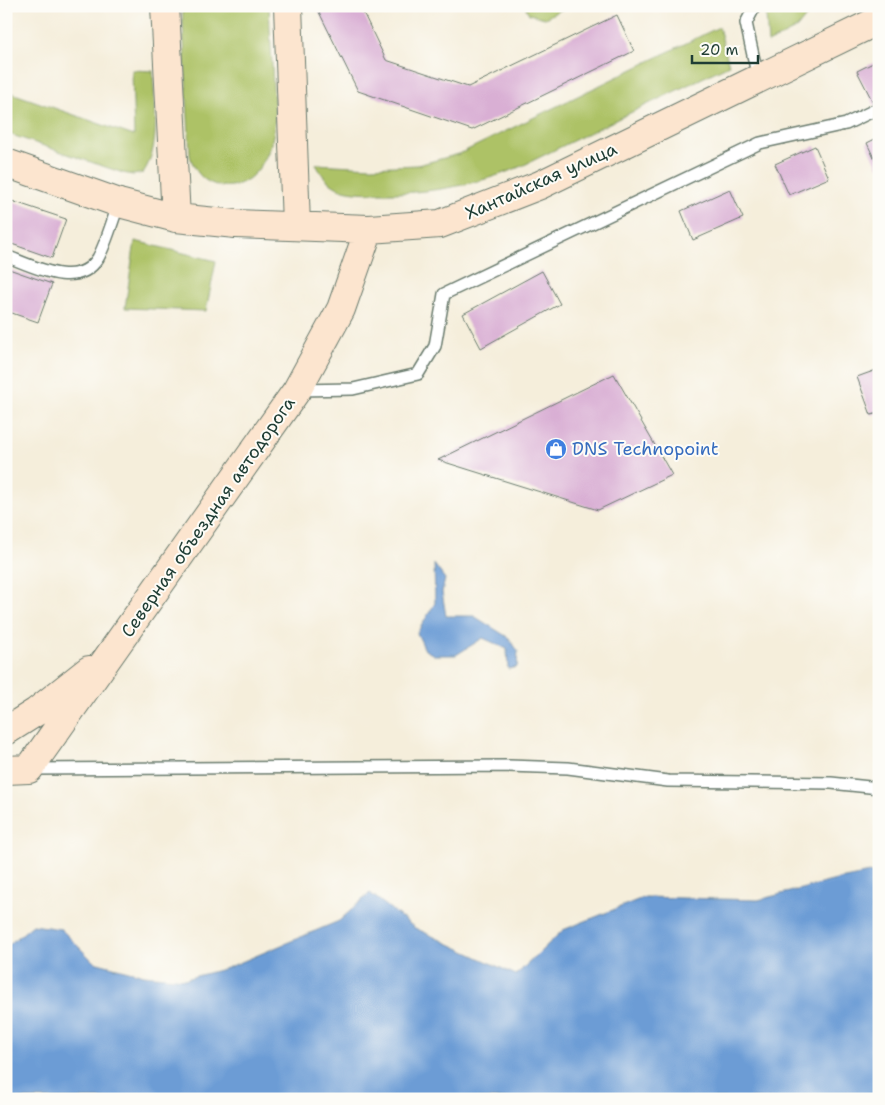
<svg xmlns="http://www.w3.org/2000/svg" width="885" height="1105" font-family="'Shantell Sans',sans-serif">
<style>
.green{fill:#adc266;stroke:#66804d}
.water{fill:#6c9cd5;stroke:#466c84}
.building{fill:#d9afd4}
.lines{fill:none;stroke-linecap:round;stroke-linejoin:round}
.lane-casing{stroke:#6a7b6e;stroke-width:14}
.secondary-casing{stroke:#6a7b6e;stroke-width:30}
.lane{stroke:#fff;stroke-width:11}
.secondary{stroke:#fce5cf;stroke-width:28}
.labels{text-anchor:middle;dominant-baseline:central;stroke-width:4;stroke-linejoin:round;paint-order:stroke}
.street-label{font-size:18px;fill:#1f3d34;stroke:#fdfcf7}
.shop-label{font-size:18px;fill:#366cbe;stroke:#fdfcf7;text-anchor:start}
</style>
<rect width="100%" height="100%" fill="#fdfcf7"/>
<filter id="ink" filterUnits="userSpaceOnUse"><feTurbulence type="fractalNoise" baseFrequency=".02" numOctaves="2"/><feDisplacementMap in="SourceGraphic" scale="10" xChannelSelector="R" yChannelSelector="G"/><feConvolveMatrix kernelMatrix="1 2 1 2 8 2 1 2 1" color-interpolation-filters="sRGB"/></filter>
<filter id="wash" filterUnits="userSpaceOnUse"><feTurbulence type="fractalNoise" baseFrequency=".0096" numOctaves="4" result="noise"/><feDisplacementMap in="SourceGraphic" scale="20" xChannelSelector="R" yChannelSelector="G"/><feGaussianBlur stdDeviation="1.12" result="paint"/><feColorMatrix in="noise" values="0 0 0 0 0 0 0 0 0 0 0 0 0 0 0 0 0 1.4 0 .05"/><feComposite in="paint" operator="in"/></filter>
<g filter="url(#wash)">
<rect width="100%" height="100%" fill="#f5eedb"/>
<path class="green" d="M182,6H269C270,33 272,60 273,86C274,102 277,120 273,136C268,161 250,190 221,186C203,183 195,172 190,156Z
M525,6H568L545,18L529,14Z
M785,6H819L812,9L797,28L768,43L766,15Z
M719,27L729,65C686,86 642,107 599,128C574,140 549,153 524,165C479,185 428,194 379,193C349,192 331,194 316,164L371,167L418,165L459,154Z
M132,70L153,71C154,103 162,145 143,173L133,175L123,173L6,133V91L134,136Z
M135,241L216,261L206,311L125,308Z"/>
<path class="water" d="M434,564L445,579L442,592L446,616H474L509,638L518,651L517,667L508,669L507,649L483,638L456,655H434L425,650L417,633L435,603Z
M879,871V1099H6V947L33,925L61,929L94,962L144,975L185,979L227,968L339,921L370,893L415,928L516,975L563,930L645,897L758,900L840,879Z"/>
<g id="blocks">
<path class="building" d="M316,6H360L386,60L468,87L617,15L634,51L472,130L358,91Z
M879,60V106L876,108L857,71Z
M879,137V169L867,143Z
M815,146L829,178L789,195L775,164Z
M730,189L743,218L693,240L681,211Z
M6,199L66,219L52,258L6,242Z
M6,268L52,284L38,322L6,311Z
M542,271L560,304L481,348L463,314Z
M879,369V413L871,415L857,377Z
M614,374L672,475L598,510L438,460Z"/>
</g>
</g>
<g filter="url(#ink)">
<use href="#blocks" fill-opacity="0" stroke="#6a7b6e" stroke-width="1"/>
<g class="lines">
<g class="lane-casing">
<path id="lane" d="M755,6L746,23L758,78
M6,256C33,266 78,291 98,258C106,244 113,219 119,203
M299,390L353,389L418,374L435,346L444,294L760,143L846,124L879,108
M32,769L508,766L568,768L668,781L831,783L879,788"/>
</g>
<g class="secondary-casing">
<path id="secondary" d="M165,6L176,218
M288,6L296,225
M6,163L119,203L176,218L236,224L369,229L440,224L540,185L879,20
M6,731L36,712L89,670
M6,770L29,769L297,390L341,309L369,229"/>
</g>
<use href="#lane" class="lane"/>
<use href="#secondary" class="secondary"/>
</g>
</g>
<defs>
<g id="shop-disc" transform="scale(1.125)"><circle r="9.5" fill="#3f7fe0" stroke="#fdfcf7"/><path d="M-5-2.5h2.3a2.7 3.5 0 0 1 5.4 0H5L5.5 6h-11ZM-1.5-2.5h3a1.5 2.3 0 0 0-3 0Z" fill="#fff"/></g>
</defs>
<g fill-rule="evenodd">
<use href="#shop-disc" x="556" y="449"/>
</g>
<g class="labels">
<g class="street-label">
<text transform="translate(541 181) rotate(-24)">Хантайская улица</text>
<text transform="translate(208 517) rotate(-55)">Северная объездная автодорога</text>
</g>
<g class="shop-label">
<text x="572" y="449">DNS Technopoint</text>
</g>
</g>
<rect width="885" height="1105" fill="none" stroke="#fdfcf7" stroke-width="25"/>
<path d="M692 55v8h66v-8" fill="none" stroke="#1f3d34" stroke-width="2.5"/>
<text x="700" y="55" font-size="15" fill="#1f3d34" stroke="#fdfcf7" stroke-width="4" paint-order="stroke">20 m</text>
</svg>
